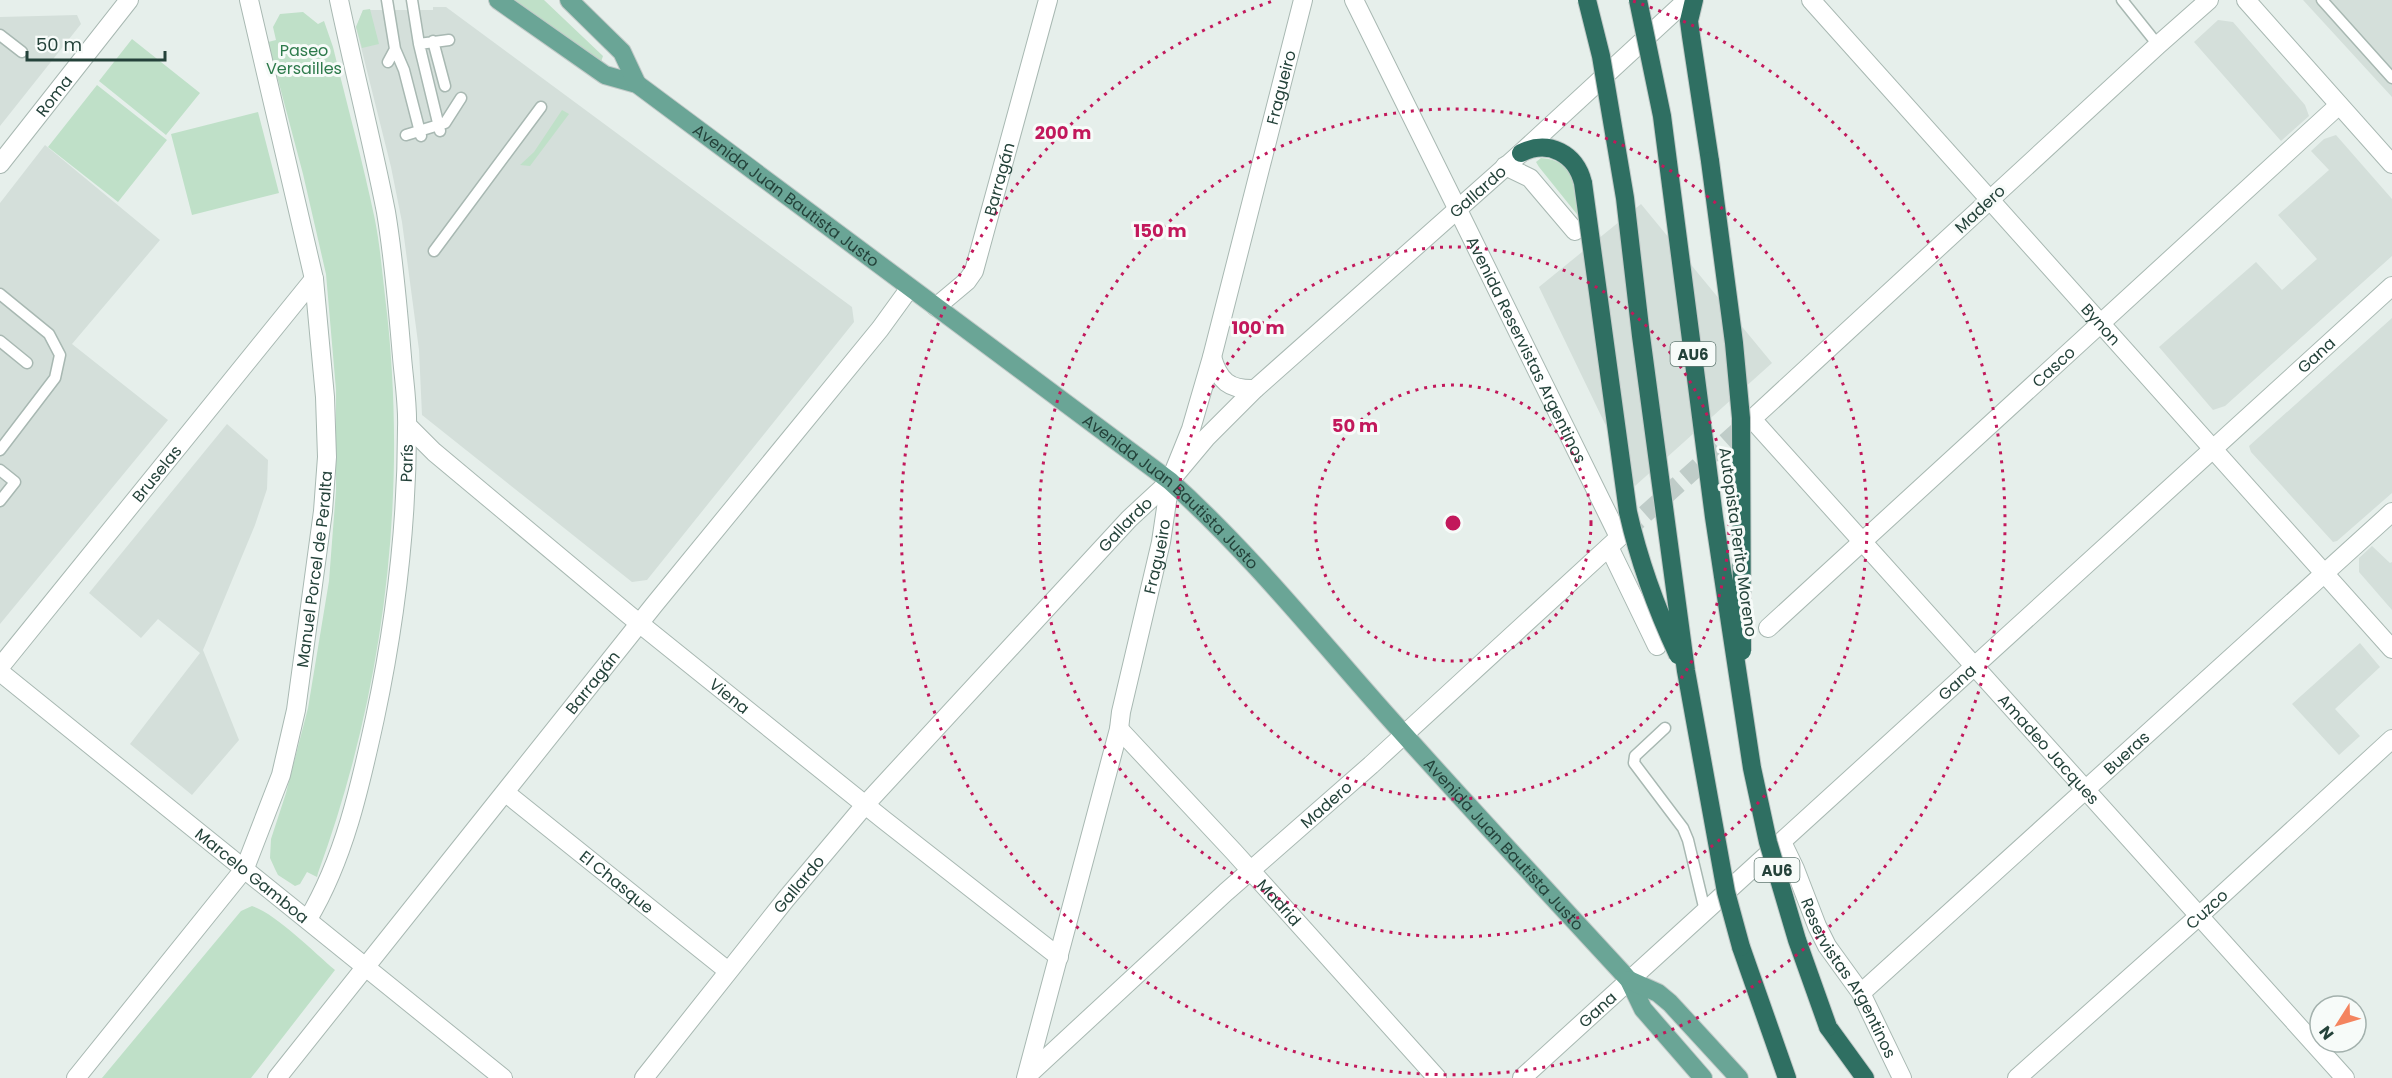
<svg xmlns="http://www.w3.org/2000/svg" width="2392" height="1078" font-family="Poppins,sans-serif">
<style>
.built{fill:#d4dfda}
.green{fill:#bfe0c8}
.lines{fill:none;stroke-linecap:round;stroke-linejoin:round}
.minor-tunnel{stroke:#bfccc8;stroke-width:18;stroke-dasharray:18 9;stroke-linecap:butt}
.service-casing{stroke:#a8b8b2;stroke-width:13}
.minor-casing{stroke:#a8b8b2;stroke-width:20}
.tertiary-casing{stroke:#a8b8b2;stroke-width:20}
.primary-casing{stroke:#c2cac8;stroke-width:20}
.motorway-casing{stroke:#c2cac8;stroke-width:20}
.service{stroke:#fff;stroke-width:10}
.minor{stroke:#fff;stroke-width:18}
.tertiary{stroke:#fff;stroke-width:18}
.primary{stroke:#6aa596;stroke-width:18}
.motorway{stroke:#2f6f62;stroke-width:18}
.motorway-bridge-casing{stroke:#c2cac8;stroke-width:20;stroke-linecap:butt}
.motorway-bridge{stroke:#2f6f62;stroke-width:18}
.ring{fill:none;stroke:#c2185b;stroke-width:3;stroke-dasharray:3 6}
.labels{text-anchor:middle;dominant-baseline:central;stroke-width:6;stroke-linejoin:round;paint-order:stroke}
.shield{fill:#f7fbf9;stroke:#637a73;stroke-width:1.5}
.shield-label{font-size:15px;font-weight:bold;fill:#24423a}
.park-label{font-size:16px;fill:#2d7a4b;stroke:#f7fbf9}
.street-label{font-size:16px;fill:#24423a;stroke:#f7fbf9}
.centre{fill:#c2185b;stroke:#f7fbf9;stroke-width:3}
.ring-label{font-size:18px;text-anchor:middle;font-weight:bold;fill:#c2185b;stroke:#f7fbf9;stroke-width:6;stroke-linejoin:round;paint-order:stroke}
</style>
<rect width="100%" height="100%" fill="#e6efeb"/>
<path class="built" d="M2303,0H2392V97Z
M433,7H446L852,307L854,322L647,580L632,582L422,415L419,350L402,222L391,167L356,27L363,10H433Z
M77,15L81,24L0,126V17Z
M2218,20L2233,22L2305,105L2309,116L2281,141L2194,42Z
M2336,135L2392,199V256L2225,406L2213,410L2159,347L2256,262L2282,290L2317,259L2278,215L2329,170L2311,151L2324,139Z
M45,145L160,240L72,344L168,420L0,624V203Z
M1641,204L1772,363L1635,486L1539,287Z
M2392,318V493L2337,541L2333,542L2251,452L2249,446Z
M227,424L268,460L267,489L255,525L203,650L239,740L192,795L130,744L200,653L158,619L141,638L89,593Z
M2372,546L2390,563L2392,562V610L2359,572V558Z
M2360,643L2380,667L2335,709L2360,736L2339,755L2292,704Z"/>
<path class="green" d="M514,0H544L603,56L601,62Z
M370,9L379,44L362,48L356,27L363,10Z
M303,12L318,24L324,21L333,47C347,105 363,162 375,220C380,245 382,271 385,296C409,490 385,690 318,873L317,877L307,872L300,884L295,886L278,875L275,869L270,858L271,839L286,793L308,708L329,581L336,490V390L326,274L303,174L268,42L276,40L273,27L280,14Z
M132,39L200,93L166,135L99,81Z
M97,85L167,140L118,202L48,147Z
M562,110L569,114L530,166L520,165L534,152Z
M258,112L279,193L192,215L171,134Z
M1541,158C1577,160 1575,190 1580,218L1539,167L1536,162Z
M252,906C275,913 315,953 335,970L251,1078H102L241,911Z"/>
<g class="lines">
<path class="minor-tunnel" d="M1625,532L1750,420"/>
<g class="service-casing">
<path id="service" d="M387,0L395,49L388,62
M412,0L419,44L449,40
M2122,0L2158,45
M2322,0L2392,78
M0,35L22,52
M433,41L445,86
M419,44L440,131
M395,49L404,70L421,136
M406,135L445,123L461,98
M434,251L541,107
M0,294L49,334L60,355L55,378L0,450
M0,341L27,363
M0,470L15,482L0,501
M1665,728L1635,756L1634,763L1683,828L1688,840L1705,911"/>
</g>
<g class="minor-casing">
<g id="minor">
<path id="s1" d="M1811,0L2392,649"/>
<path id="s2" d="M2209,0L2158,45L1752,419L2345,1078"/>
<path d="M2246,0L2392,164"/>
<path id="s3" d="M0,164L129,0"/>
<path d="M1505,166L1530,178L1575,231"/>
<path id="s4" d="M1457,208L1619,537"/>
<path id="s5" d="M936,307L967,281L974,271L1048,0"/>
<path id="s6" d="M408,426L434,452L629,615L884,820L1059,957"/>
<path d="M1609,547L1657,646"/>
<path id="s7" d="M1768,628L2339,105"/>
<path id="s8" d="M0,667L314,279"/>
<path id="s9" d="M0,672L503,1078"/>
<path id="s10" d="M1119,729L1234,852L1437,1078"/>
<path id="s11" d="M506,793L728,971"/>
<path id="s12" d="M1782,842L1795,869L1817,926L1827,946L1861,993L1902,1078"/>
<path id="s13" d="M308,919C344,859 360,787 375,718C395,624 407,525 407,428C408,405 404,381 402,357C398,309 394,260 386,212C372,141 354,71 339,0"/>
<path id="s14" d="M1861,993L2392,512"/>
<path id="s15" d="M1027,1076L1226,892L1371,765L1625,532"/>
<path id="s16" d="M76,1078L245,868L281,775L296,710L323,511L327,457L325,397L314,279L249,0"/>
<path id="s17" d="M277,1078L654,605L880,329L909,289"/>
<path id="s18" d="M644,1078L786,899L865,805L1129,519L1170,481"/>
<path id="s19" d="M1026,1078L1119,729L1121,712L1161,542L1170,481L1191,429L1212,357L1303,0"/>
<path id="s20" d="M1522,1078L2392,286"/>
<path id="s21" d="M2017,1078L2199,916L2392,739"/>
</g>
</g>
<g class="tertiary-casing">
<g id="tertiary">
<path d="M1354,0L1457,208"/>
<path d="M1212,357C1219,381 1229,390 1255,389"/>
<path id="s22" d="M1170,481L1206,438L1255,389L1521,153L1687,0"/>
</g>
</g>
<g class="primary-casing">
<g id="primary">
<path id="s23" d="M498,0L605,75L637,84L1170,481C1248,551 1314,633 1383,711C1464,802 1547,891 1629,980L1643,1009L1703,1078"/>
<path d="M569,0L622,52L637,84"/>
<path d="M1629,980L1658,993L1670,1003L1739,1078"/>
</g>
</g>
<g class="motorway-casing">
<path id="motorway" d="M1694,0L1689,21L1691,36L1710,161
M1521,153C1549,139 1576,154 1583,183
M1741,947L1787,1078
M1828,1027L1865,1078"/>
</g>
<use href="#service" class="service"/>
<use href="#minor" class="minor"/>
<use href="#tertiary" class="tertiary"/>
<use href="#primary" class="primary"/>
<use href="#motorway" class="motorway"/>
<g class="motorway-bridge-casing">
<path id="motorway-bridge" d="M1587,0L1601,56L1625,198L1641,336L1686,671L1726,892L1741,947
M1638,0L1662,116L1714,517L1752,768L1768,842L1797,940L1828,1027
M1710,161L1734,343L1741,418L1742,651
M1583,183L1628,512C1639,561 1657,610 1678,655"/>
</g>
<use href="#motorway-bridge" class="motorway-bridge"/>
</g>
<g class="ring">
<circle cx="1453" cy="523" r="138"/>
<circle cx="1453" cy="523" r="276"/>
<circle cx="1453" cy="523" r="414"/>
<path d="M1633 1A552 552 0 1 1 1273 1"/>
</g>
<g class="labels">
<g class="shield">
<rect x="1670.5" y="342" width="45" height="24" rx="4.5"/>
<rect x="1754.5" y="858" width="45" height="24" rx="4.5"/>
</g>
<g class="shield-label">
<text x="1693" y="354">AU6</text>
<text x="1777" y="870">AU6</text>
</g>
<g class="park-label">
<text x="304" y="50">Paseo<tspan x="304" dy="18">Versailles</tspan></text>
</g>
<g class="street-label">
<text stroke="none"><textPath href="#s19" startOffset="1024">Fragueiro</textPath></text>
<text stroke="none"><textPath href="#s3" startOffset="87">Roma</textPath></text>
<text stroke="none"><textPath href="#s5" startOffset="148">Barragán</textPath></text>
<text stroke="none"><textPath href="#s22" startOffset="423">Gallardo</textPath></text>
<text stroke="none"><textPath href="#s23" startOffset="350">Avenida Juan Bautista Justo</textPath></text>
<text transform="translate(1980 209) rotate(-43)">Madero</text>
<text stroke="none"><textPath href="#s1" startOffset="435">Bynon</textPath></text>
<text stroke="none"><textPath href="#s4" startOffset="158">Avenida Reservistas Argentinos</textPath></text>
<text stroke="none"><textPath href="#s20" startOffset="1074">Gana</textPath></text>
<text stroke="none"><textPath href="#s7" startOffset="387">Casco</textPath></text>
<text stroke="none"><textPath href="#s13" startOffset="470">París</textPath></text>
<text stroke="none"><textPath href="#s8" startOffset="249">Bruselas</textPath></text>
<text stroke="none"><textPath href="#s23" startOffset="836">Avenida Juan Bautista Justo</textPath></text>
<text stroke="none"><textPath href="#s18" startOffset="734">Gallardo</textPath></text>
<text transform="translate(1738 542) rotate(82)">Autopista Perito Moreno</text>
<text stroke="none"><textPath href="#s19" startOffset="538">Fragueiro</textPath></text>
<text stroke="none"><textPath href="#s16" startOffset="578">Manuel Porcel de Peralta</textPath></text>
<text stroke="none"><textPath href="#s20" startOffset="588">Gana</textPath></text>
<text stroke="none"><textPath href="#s17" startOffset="506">Barragán</textPath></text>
<text stroke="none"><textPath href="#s6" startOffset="420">Viena</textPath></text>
<text stroke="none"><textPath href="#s2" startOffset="1064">Amadeo Jacques</textPath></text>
<text stroke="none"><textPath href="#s14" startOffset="358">Bueras</textPath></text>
<text stroke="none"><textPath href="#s15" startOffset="404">Madero</textPath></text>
<text stroke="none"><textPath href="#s23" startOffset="1322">Avenida Juan Bautista Justo</textPath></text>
<text stroke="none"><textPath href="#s9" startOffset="324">Marcelo Gamboa</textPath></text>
<text stroke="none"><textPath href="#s11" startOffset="142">El Chasque</textPath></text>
<text stroke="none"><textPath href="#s18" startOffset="248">Gallardo</textPath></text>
<text stroke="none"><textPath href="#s10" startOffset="236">Madrid</textPath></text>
<text stroke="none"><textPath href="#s21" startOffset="254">Cuzco</textPath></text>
<text stroke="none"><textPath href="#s12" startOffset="152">Reservistas Argentinos</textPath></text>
<text stroke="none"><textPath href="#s20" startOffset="102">Gana</textPath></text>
</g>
</g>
<circle cx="1453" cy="523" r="9" class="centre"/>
<g class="ring-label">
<text x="1063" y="139">200 m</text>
<text x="1160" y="237">150 m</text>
<text x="1258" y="334">100 m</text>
<text x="1355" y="432">50 m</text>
</g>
<g transform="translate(2338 1024) rotate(233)"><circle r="28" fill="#f7fbf9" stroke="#a3b1ad" stroke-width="1.5"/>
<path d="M0-4.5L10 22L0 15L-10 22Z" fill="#f4845f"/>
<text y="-9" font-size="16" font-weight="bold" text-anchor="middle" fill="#24423a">N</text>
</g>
<path d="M27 51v9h138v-9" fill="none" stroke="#24423a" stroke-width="3"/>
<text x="36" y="51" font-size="18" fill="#24423a" stroke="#f7fbf9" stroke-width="4.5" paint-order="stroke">50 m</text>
</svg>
